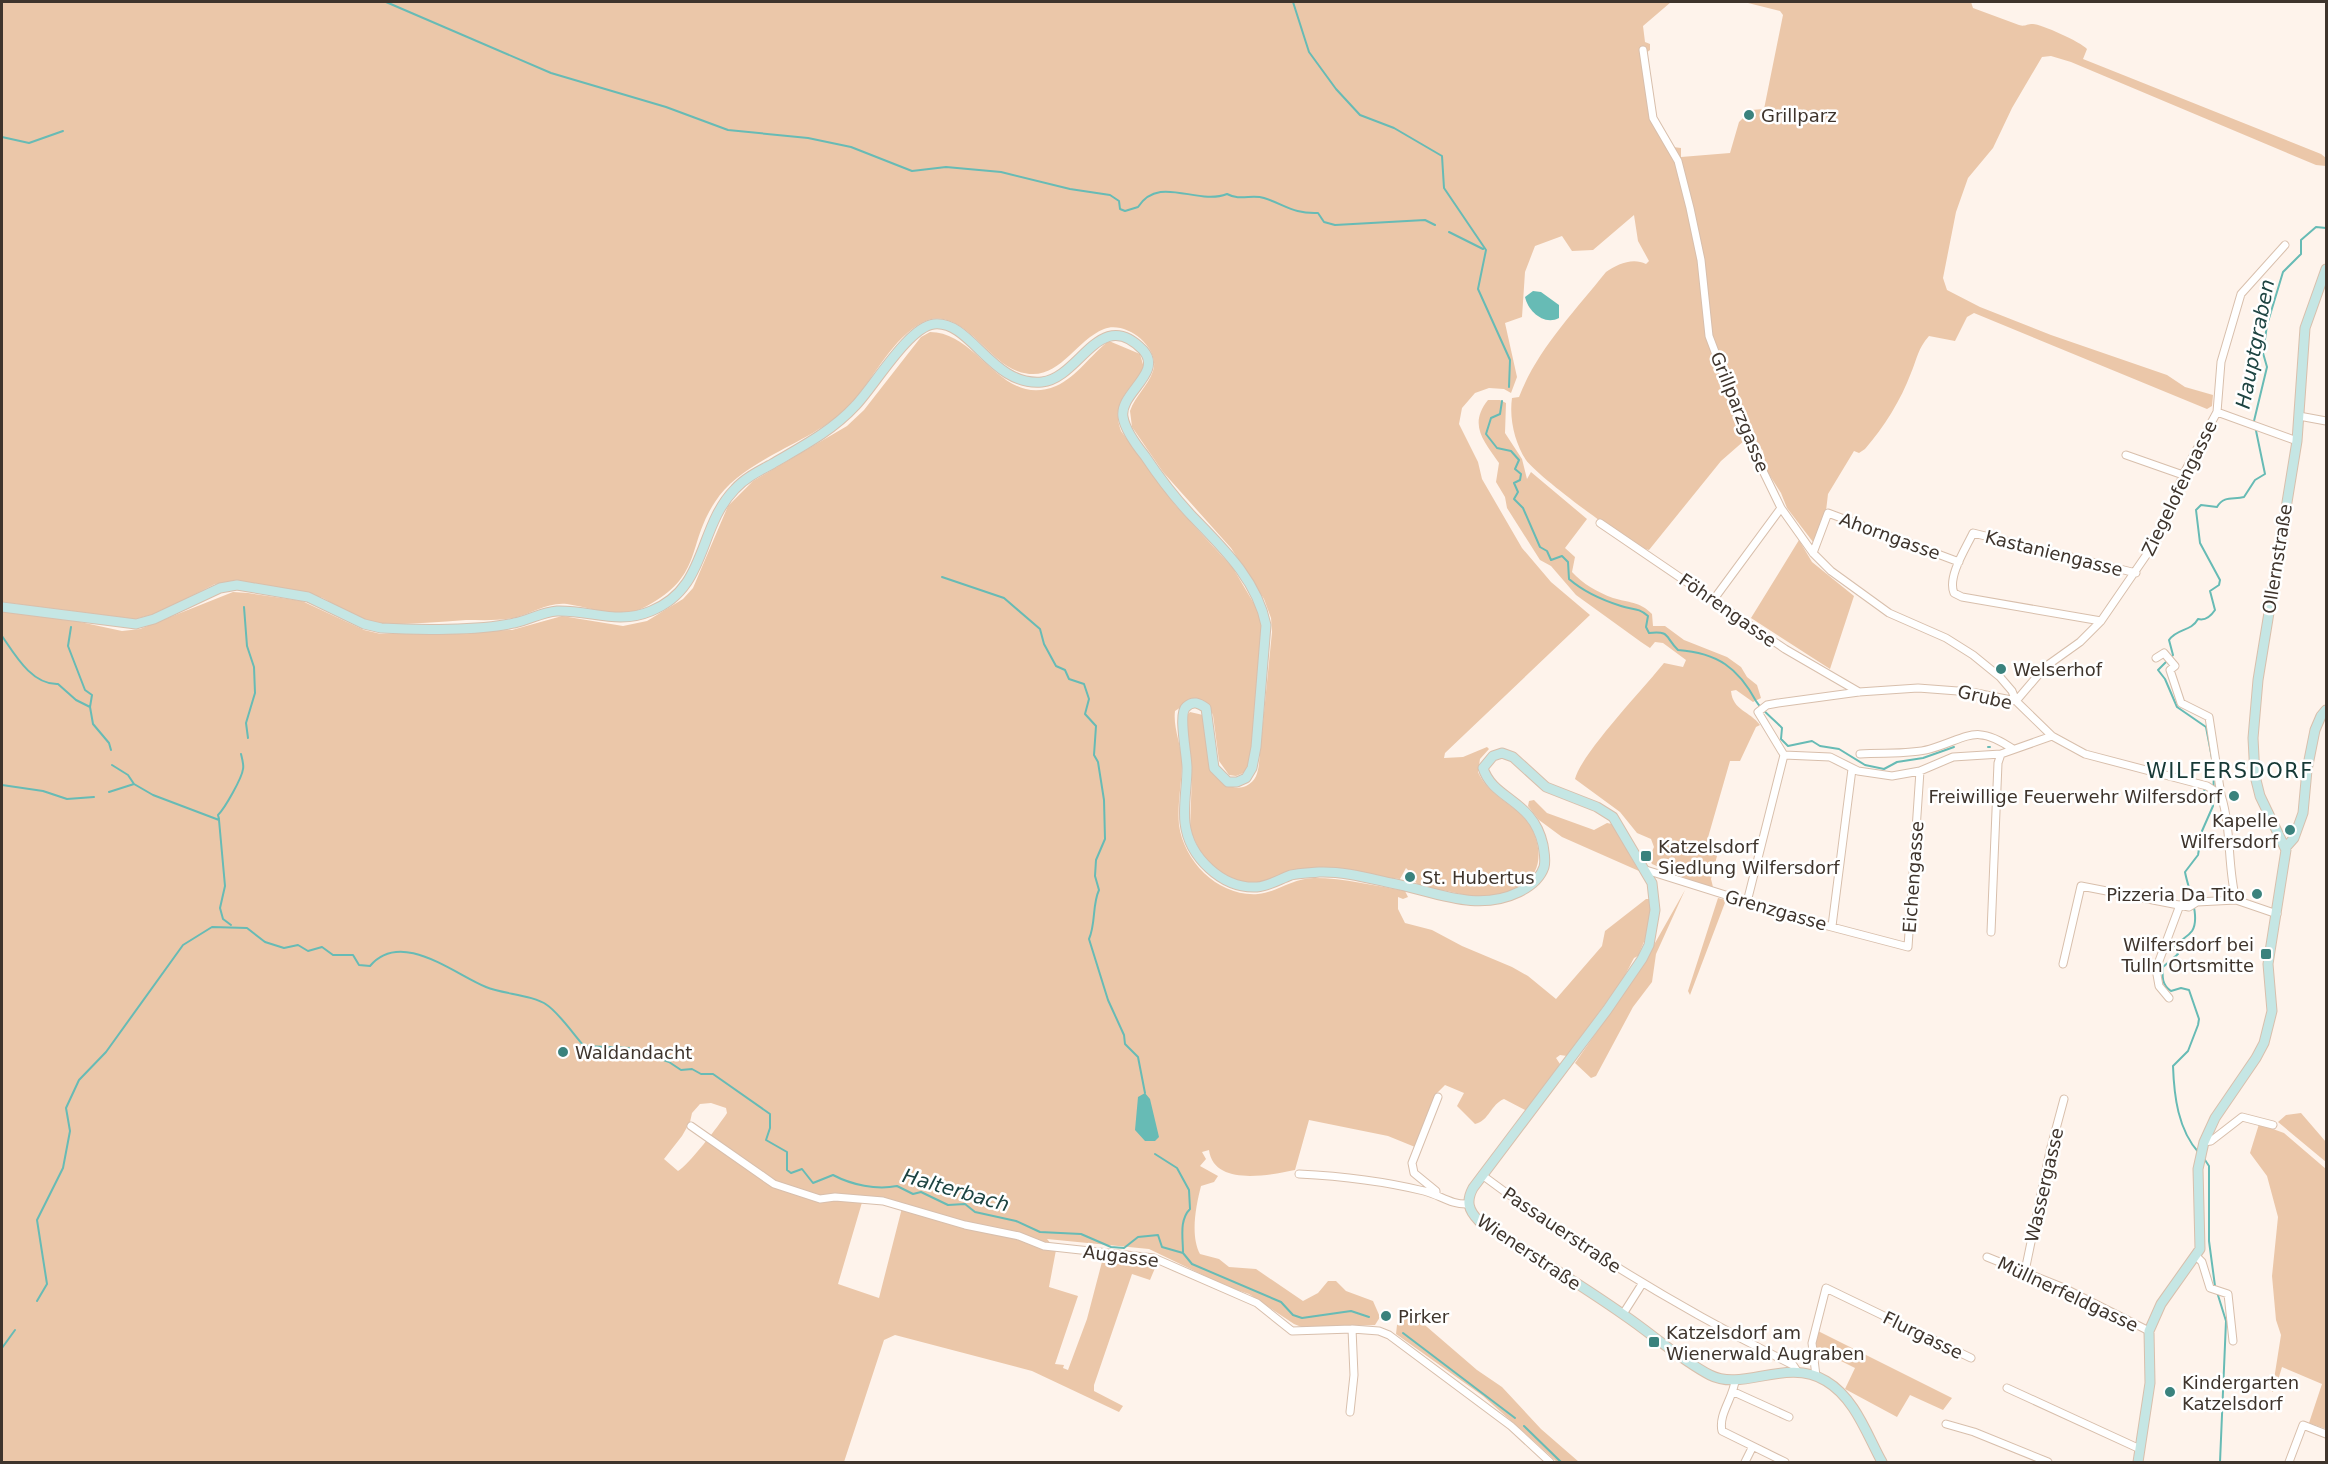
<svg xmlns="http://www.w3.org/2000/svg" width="2328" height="1464" font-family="'DejaVu Sans',sans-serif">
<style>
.green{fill:#ebc7a9;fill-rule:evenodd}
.water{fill:#67bbb5}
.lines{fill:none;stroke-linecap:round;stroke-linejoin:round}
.stream{stroke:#67bbb5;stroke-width:2}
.street-casing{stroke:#d8bfac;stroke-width:9}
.secondary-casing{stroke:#d8bfac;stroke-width:11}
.street{stroke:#fff;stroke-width:7}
.secondary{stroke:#c5e6e4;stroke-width:9}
.poi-dot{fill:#3a827d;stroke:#fff;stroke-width:2}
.labels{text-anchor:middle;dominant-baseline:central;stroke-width:5;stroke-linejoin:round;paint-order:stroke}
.poi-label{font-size:18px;fill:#3e342c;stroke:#fff;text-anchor:start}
.street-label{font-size:18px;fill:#3e342c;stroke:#fff}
.water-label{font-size:20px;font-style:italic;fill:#1d4442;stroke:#fff}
.quarter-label{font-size:21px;letter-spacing:1.5px;fill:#163936;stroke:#fff}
</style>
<rect width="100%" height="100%" fill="#fef3eb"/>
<path class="green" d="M2,2H1671L1643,26L1645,42L1650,44V50L1646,53L1655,115L1673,147L1681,148V157L1730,153L1739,122L1751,110L1764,109L1783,15L1780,11L1744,2H1971L1973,8L2019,25C2025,27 2026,24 2033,24C2041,24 2081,42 2087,49L2083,59L2321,154L2326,158V166L2316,165L2071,62L2051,56L2042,57L2012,108L1993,148L1968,178L1956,212L1943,278L1947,290L1980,307L2051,335L2167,375L2185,387L2213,395L2212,406L2207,409L1974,313L1967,317L1955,341L1929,336C1918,348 1917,359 1911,373C1901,400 1884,427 1865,449L1859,453L1854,451L1828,494L1826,511L1813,542L1787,508L1781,493L1767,471L1763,451L1747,428L1740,430L1745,440L1721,461L1649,550C1633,548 1537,476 1526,460C1515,443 1509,419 1512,398L1519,397C1537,350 1574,312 1606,272C1617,264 1633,257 1646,264L1649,261L1638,241L1634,215L1593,250L1572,251L1562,236L1535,246L1525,272L1522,317L1505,323L1517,377L1511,393L1504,389L1489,388L1475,393L1462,408L1459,424L1478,462L1482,479L1522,548L1551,582L1590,615L1445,753L1444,758L1463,757L1487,747L1489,749L1480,759L1478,772C1490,800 1525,806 1535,836C1548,873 1524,893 1488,897C1473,898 1461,894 1447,891C1438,889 1429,891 1420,886C1413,882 1412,873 1406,868L1400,879L1322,871L1253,884L1238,882L1216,870L1200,851L1190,830L1192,773L1186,716L1190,712L1203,715C1206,734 1215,799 1246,786C1256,781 1258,773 1259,763L1272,632L1271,618L1264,599L1231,548L1163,472L1132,427L1130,411C1135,396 1148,386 1153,371C1161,348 1126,320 1104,329C1072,342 1058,386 1017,371C985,360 958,299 918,325C888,344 872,382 848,407C811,444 743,458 715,502C686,546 704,575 647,606C620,621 595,608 567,604C547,602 532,614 513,618C498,621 481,620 466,620C436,622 405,625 374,624L358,618L323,598L301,591L231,582L215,584L158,613L135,619L2,602Z
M930,332C979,332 1001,409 1056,386C1077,377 1091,354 1109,341L1140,354L1144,368C1130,392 1110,401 1121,431L1176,506L1233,568L1256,607L1263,626L1253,755L1246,772L1236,776L1229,775L1219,761L1213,715L1209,707L1190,701L1175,711C1173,728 1181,744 1182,761C1182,782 1177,804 1179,825C1184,862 1219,897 1258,894C1278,892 1293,878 1314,878C1344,878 1376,886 1405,891L1408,897L1403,899L1398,897V909L1405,923L1432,930L1462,946L1512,967L1528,976L1556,999L1602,946L1605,931L1646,899H1652L1651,925L1638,956L1634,958L1622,981L1567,1056L1560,1055L1556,1058L1560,1064L1527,1111L1504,1099C1491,1104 1489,1121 1475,1124L1457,1106L1464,1093L1445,1085L1435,1095L1415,1147L1388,1136L1309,1120L1295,1170C1270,1175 1214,1187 1209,1150L1202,1152L1206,1159L1200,1166L1218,1176L1214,1182L1201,1186C1196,1206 1190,1235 1200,1254L1219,1259L1229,1267L1256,1269L1303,1301L1318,1293L1328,1281H1336L1346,1291L1373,1301L1380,1317L1375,1325L1304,1328L1294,1324L1249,1294L1228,1287L1149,1249L1047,1239L1056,1250L1049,1287L1078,1296L1055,1364L1064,1365L1063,1368L1068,1370L1087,1319L1103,1258L1158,1261L1150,1280L1132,1274L1094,1385V1391L1123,1406L1119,1412L1032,1371L895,1335L884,1340L844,1462H2V611L71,620L122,631L140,629L233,592L248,593L302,601L364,630L381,634L512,630L562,616L623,626L647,621L683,599L693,588L728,506L753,481L847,426L864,410L921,337ZM711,1103L726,1108L727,1113C720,1124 687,1167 678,1171L664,1159L682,1136L690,1122L692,1113L700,1104ZM863,1199L902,1208L879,1298L838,1284Z
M1488,400H1500L1506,403L1505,433L1522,459L1527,479L1531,472L1587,519L1565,548L1575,557L1572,572C1583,584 1597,592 1613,598C1629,603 1639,601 1652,614L1653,626H1665L1684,640L1727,657L1741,667L1747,677L1757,685L1761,698L1753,702L1736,690L1731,691C1733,711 1750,711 1760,725L1756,727L1740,761H1730L1707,841L1717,856L1711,879L1713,887L1694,882L1652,864L1649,858L1654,847L1651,839L1637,833L1620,812L1575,779C1581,754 1645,687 1664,663L1683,667L1686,660L1663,643L1655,642L1650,648L1641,642L1576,595L1551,566L1540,560L1507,508L1505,497L1496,482L1499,463C1484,441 1468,425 1488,400Z
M1799,540L1812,562L1854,596L1830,669L1751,618Z
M1534,800L1547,813L1594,830L1607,823L1612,824L1639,871L1562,837L1539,820L1528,806L1529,801Z
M1685,890L1656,954L1652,982L1633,1007L1596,1076L1591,1078L1575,1063L1638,973Z
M1718,898L1726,900L1690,995L1688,991Z
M2301,1113L2326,1142V1162L2278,1122L2286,1115Z
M2259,1124L2284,1133L2326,1169V1429L2309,1423L2322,1384L2282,1367L2275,1390L2272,1392L2281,1335L2276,1320L2272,1276L2278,1217L2267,1176L2250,1153Z
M1412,1314L1477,1370L1502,1387L1541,1429L1579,1462H1557L1483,1396L1396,1334L1397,1325Z
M1818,1331L1952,1398L1943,1410L1910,1395L1897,1417L1845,1389L1855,1368L1815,1348Z"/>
<path class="water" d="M1533,291L1541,292L1559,305V318C1544,326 1528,311 1525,297Z
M1145,1093L1150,1099L1159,1137L1155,1141H1145L1135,1130L1138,1097Z"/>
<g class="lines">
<path class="stream" d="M386,2L551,73L666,107L728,130L808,138L851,147L912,171L946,167L1001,172L1070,189L1110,195L1119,201L1120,209L1125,211L1138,207C1159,174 1197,206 1227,194C1240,201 1252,194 1264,198C1286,205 1293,214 1318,213L1324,222L1335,225L1425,220L1435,225
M1293,2L1309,52L1336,89L1360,115L1394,128L1442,156L1444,188L1486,250L1478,289L1510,360L1509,387
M2,137L29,143L63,131
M1449,232L1483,249
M1502,401L1500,414L1491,418L1486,434L1497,448L1511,451L1519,460L1515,469L1521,474L1520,480L1514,483L1518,492L1514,499L1523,508L1540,547L1547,551L1551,560L1562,556L1568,562L1569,579C1584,592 1602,600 1621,606C1632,610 1638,607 1648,616L1646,627L1649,633C1671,631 1664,636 1678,650C1718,653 1738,668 1756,701C1762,711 1774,719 1782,728L1781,739L1788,746L1812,741L1820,746L1839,749L1865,765L1884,769L1897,762L1923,758L1954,747
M942,577L1004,598L1040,629L1044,644L1056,666L1065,670L1069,679L1084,684L1089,699L1085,714L1096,726L1094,755L1098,762L1104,800L1105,839L1096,860L1095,876L1099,890C1092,905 1096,923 1089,939L1108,1000L1124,1035L1125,1044L1138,1057L1145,1093
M244,607L247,646L254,667L255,693L246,723L248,738
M71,627L68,646L85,690L92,695L90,707
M2,636C15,655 32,685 58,684L76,700L90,707L93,724L109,743L111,750
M1988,747H1990
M2213,763L2206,727L2177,707L2165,679L2158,670L2173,655L2169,640C2177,628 2191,632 2198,619C2206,621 2211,616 2215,610L2210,591L2219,585L2220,580L2200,543L2196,510L2201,505L2217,507C2224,495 2234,500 2244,497L2255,480L2265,474L2254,421L2267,367L2263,353L2267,325L2283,272L2301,254V240L2316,227L2326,228
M112,765L128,775L134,784
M2,785L43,791L67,799L94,797
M2204,790L2213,806
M109,792L134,784L153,795L219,820L225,886L220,908L223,919L231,925
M219,819L218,815C225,808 242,778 243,769C244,765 242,758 241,754
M2199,1153C2178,1130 2174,1096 2173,1066L2188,1051L2198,1025L2199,1019L2189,990L2181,988L2171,991C2162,985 2162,977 2163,967L2178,954L2175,947C2180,939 2187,938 2192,931C2201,917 2188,889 2185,872L2198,855L2202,831L2213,806L2214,768
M1155,1154L1177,1168L1189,1190L1190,1209C1179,1220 1183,1238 1183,1252
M2203,1157L2209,1166V1241L2215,1286
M2217,1292L2226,1321L2220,1462
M37,1301L47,1284L37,1220L63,1168L70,1131L66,1108L79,1080L106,1052L183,945L212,927L247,928L265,942L284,948L298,945L308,951L322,947L333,955H353L359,965L370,966C401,929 454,974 486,987C503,994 533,995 547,1005C559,1013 574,1035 584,1046L631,1048L669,1062L681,1070L692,1069L701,1074H713L770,1114V1128L766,1140L787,1152V1170L791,1173L802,1169L813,1183L833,1175C852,1185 876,1190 897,1186L913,1194L921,1192L948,1205L965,1204L975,1212L1016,1221L1040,1232L1081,1234L1111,1247L1124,1248L1138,1237L1158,1235L1162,1247L1183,1253L1192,1264L1281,1302L1293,1315L1302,1318L1351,1311L1369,1317
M1403,1333L1515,1418
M2,1348L15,1330
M1524,1426L1561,1462"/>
<g class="street-casing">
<path id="street" d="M1643,50L1653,118L1678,161L1690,208L1701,260L1709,336L1749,442L1781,508L1813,553L1831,571L1889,613L1946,638L1973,655L2000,677L2012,691L2016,701
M2217,412L2297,441
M2299,416L2326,421
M2126,455L2183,475
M1600,523L1785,649L1859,692
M1813,553L1828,513L1959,562
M1714,599L1781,508
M2101,621L1962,597L1954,593C1947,577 1966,548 1973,533L2136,573
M2156,658L2164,653L2175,666L2170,670L2181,703L2209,717L2221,795
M2016,701L2045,667L2080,642L2101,621L2158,538L2183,475L2217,412L2221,362L2241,294L2285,245
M2052,736L2001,754L1953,757L1920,771L1892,776L1858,771L1830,757L1784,755L1758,712L1767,705L1778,703L1859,692L1918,688L1971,692L2016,701L2052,736L2085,754L2207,786L2221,795C2232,830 2227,865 2236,900L2277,914
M1860,754C1882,752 1909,755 1930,749C1968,738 1975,723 2013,749
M1646,870L1805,920L1908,947L1920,771
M1747,902L1784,755
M1832,926L1852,769
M1991,932L1998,763L2001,754
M2063,964L2081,886L2189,907L2197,902L2236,900
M2169,998L2159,986L2156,969L2180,905
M691,1126L774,1184L820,1199L835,1197L883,1201L965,1225L1019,1236L1044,1246L1154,1258L1257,1303L1292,1331L1352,1329L1379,1331L1389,1335L1511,1426L1550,1462
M2204,1142L2211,1141L2242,1117L2273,1125
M1299,1174C1340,1176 1383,1181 1424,1191C1440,1195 1451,1205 1468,1204
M1482,1175C1580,1248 1684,1311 1793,1365L1797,1371
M1436,1195V1191L1414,1173L1412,1163L1438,1097
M2196,1256L2202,1262L2210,1288L2228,1294L2233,1341
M1987,1257L2064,1288L2149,1331
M2025,1271L2050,1151L2064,1099
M1623,1314L1642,1284
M1816,1376L1812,1343L1826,1288L1971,1358
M1735,1380C1734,1397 1718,1414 1722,1431L1785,1462
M2007,1388L2140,1449
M1734,1392L1789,1417
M1350,1412L1354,1375L1352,1329
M1946,1424L1974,1432L2048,1462
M1745,1462L1752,1448
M2289,1462L2303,1425L2326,1434"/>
</g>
<g class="secondary-casing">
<path id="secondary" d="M2,607L136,624L154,619L220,588L237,585L308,597L364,624L381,628C415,630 481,631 514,623C529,620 542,612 557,611C591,610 618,625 651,611C708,588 697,528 735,489C745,478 759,471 772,464C801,447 832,431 855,406C873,388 908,327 934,324C971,320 992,387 1042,382C1080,378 1100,305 1143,350C1164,373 1119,393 1123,417C1125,430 1137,446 1145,456C1159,477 1175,498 1192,516C1223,548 1257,580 1266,625L1256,747L1252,768L1246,778L1237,782H1228L1214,768L1206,708C1199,703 1193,700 1186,707C1178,714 1187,755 1187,768C1187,786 1183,805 1185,823C1189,857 1222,889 1257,887C1269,886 1280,879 1291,875C1300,873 1310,873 1319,872C1342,871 1368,878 1391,883C1434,891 1476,913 1519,892C1529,887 1540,879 1544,867C1546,860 1544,852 1543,845C1533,799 1493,800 1483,768L1493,756L1502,753L1513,757L1546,787L1597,807L1613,817L1652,883L1655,910L1649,945L1642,959L1607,1010L1473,1188C1466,1201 1468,1210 1479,1221C1527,1252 1577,1282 1624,1315C1652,1334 1681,1360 1710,1375C1743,1392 1787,1357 1826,1381C1855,1398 1867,1435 1882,1462
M2286,847L2294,838L2303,813L2307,770L2315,730L2321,716L2326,710
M2138,1462L2150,1383L2149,1331L2161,1304L2200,1249L2198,1169L2204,1142L2215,1118L2256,1058L2264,1043L2272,1011L2268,964L2286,850L2260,796L2255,776L2253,738L2258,680L2297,441L2305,328L2326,269"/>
</g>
<use href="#street" class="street"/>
<use href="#secondary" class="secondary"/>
</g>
<g class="poi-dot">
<circle cx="1749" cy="115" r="6"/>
<circle cx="2001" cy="669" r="6"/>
<circle cx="2234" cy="796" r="6"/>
<circle cx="2290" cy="830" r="6"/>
<rect x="1640" y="850" width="12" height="12" rx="3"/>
<circle cx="1410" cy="877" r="6"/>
<circle cx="2257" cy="894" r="6"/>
<rect x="2260" y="948" width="12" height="12" rx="3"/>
<circle cx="563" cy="1052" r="6"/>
<circle cx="1386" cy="1316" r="6"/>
<rect x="1648" y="1336" width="12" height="12" rx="3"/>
<circle cx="2170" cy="1392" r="6"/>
</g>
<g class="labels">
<g class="poi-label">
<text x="1761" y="115">Grillparz</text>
<text x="2013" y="669">Welserhof</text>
<text x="2222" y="796" text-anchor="end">Freiwillige Feuerwehr Wilfersdorf</text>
<text x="2278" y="820" text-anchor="end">Kapelle<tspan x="2278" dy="21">Wilfersdorf</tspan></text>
<text x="1658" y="846">Katzelsdorf<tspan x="1658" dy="21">Siedlung Wilfersdorf</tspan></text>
<text x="1422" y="877">St. Hubertus</text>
<text x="2245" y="894" text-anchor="end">Pizzeria Da Tito</text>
<text x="2254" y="944" text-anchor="end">Wilfersdorf bei<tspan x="2254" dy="21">Tulln Ortsmitte</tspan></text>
<text x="575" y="1052">Waldandacht</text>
<text x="1398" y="1316">Pirker</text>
<text x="1666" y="1332">Katzelsdorf am<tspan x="1666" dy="21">Wienerwald Augraben</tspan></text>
<text x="2182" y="1382">Kindergarten<tspan x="2182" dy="21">Katzelsdorf</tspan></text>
</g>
<g class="street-label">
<text transform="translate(1740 412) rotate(68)">Grillparzgasse</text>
<text transform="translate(2179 488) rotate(-64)">Ziegelofengasse</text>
<text transform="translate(1890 536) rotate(20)">Ahorngasse</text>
<text transform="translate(2054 553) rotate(14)">Kastaniengasse</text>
<text transform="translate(2277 559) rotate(-81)">Ollernstraße</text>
<text transform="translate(1728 610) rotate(35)">Föhrengasse</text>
<text transform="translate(1985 697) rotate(13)">Grube</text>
<text transform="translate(1913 877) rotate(-86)">Eichengasse</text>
<text transform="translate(1776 910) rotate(16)">Grenzgasse</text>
<text transform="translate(2044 1185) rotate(-77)">Wassergasse</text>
<text transform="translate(1562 1230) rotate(34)">Passauerstraße</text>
<text transform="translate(1529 1252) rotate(34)">Wienerstraße</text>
<text transform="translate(1121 1256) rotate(7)">Augasse</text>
<text transform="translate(2068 1294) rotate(25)">Müllnerfeldgasse</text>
<text transform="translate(1923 1335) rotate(26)">Flurgasse</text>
</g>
<g class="water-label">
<text transform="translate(2255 344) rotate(-79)">Hauptgraben</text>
<text transform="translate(956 1190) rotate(16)">Halterbach</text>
</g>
<g class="quarter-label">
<text x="2230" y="771">WILFERSDORF</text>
</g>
</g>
<rect width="2328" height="1464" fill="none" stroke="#3e342c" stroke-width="6"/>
</svg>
